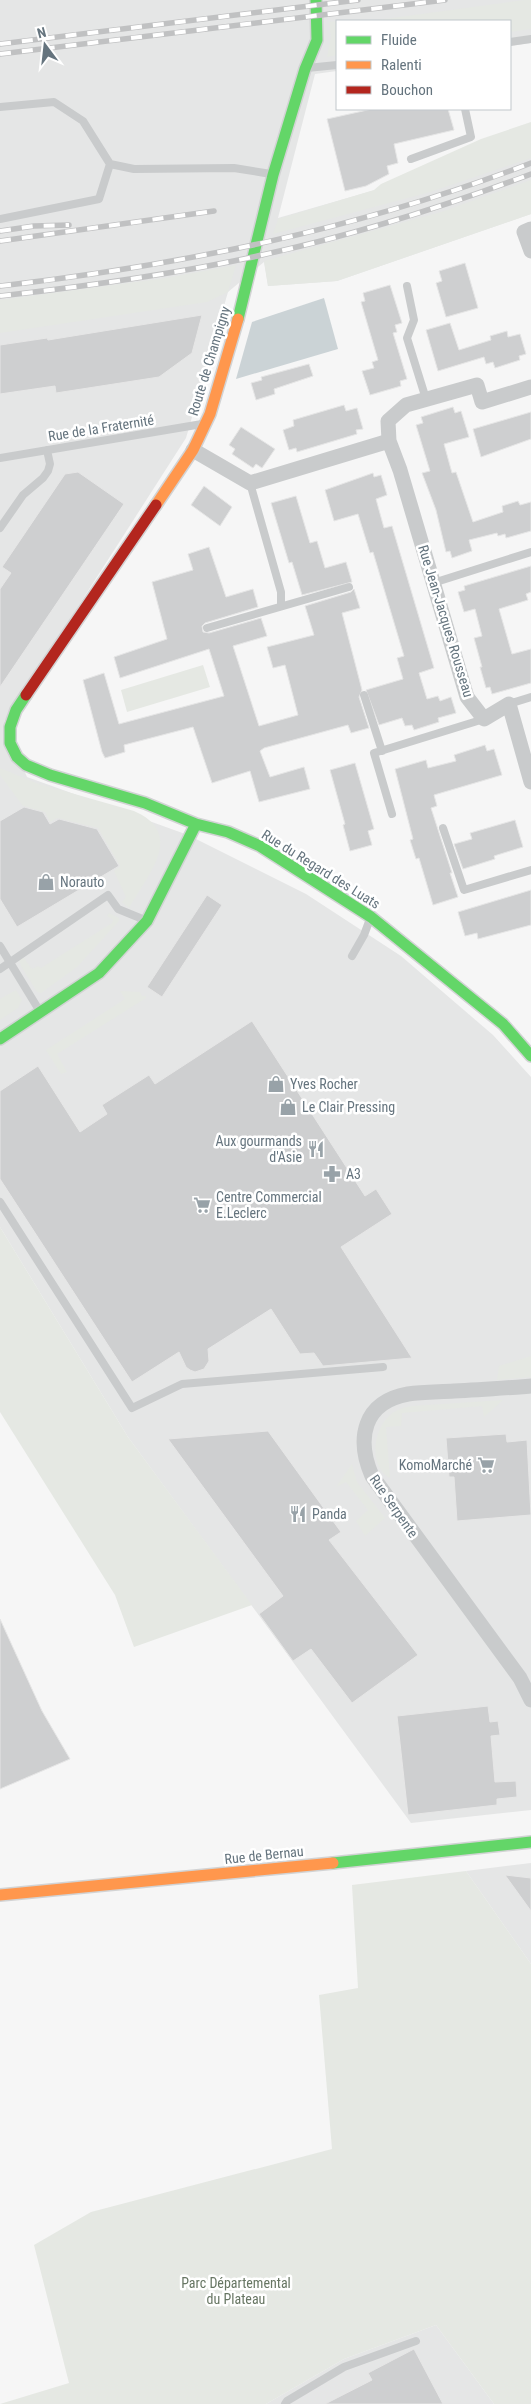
<svg xmlns="http://www.w3.org/2000/svg" width="531" height="2404" font-family="'Roboto Condensed',sans-serif">
<style>
.built{fill:#e5e6e6}
.green{fill:#e5e8e3}
.water{fill:#cbd3d6}
.building{fill:#cecfd0;stroke:#e6e6e6}
.lines{fill:none;stroke-linecap:round;stroke-linejoin:round}
.fast-casing{stroke:#d2d3d4;stroke-width:14}
.slow-casing{stroke:#d2d3d4;stroke-width:14}
.jam-casing{stroke:#d2d3d4;stroke-width:14}
.lane{stroke:#c9cbcc;stroke-width:8}
.street{stroke:#c9cbcc;stroke-width:15}
.fast{stroke:#63d668;stroke-width:11}
.slow{stroke:#ff974d;stroke-width:11}
.jam{stroke:#b3261e;stroke-width:11}
.rail-casing{stroke:#c0c1c2;stroke-width:5.5}
.rail{stroke:#fff;stroke-width:4;stroke-dasharray:11;stroke-linecap:butt}
.labels{text-anchor:middle;dominant-baseline:central;stroke-width:5;stroke-linejoin:round;paint-order:stroke}
.street-label{font-size:14px;fill:#65747e;stroke:#fff}
.poi-label{font-size:14px;fill:#65747e;stroke:#fff;text-anchor:start}
.park-label{font-size:14px;fill:#677663;stroke:#fff}
</style>
<rect width="100%" height="100%" fill="#f6f6f6"/>
<path class="built" d="M0,0H531V43L510,46V21H337V71L315,74L278,218L396,184L531,125V214L337,281L268,286L264,262L228,292L186,438L4,722L27,777L188,835L306,894L401,956L493,1035L531,1077V1810L411,1823L128,1437L0,1227Z
M531,1863V1964L466,1871Z
M436,2325L494,2404H266L344,2359Z"/>
<path class="green" d="M524,0H531V29L510,32V21H338H370Z
M337,21V55L327,57L331,37L329,22Z
M531,122V158L430,192L273,234L278,219L374,190L381,184L481,139Z
M531,180V214L337,281L268,286L264,261L441,212Z
M236,265L228,292L207,302L0,333V300L166,278Z
M203,665L210,687L127,712L121,690Z
M0,768L36,783L134,811C186,834 148,874 129,908L122,902L126,897L114,871L120,866L98,828L57,818L50,822L45,812L23,806L0,775Z
M109,913L119,918V921L77,967L41,993L37,992L21,966L19,959L23,957L32,969L38,966L41,968L112,923L113,920L107,916Z
M16,990L22,1000L18,1008L0,1020V999Z
M120,991L140,992L142,996H146V998L57,1054L67,1072L61,1074L46,1050L125,999Z
M0,1227L128,1437L252,1605L134,1647L115,1595L0,1412Z
M531,1356V1377L497,1380L499,1366Z
M503,1400L484,1417L482,1406L402,1413L401,1426L386,1427L390,1478C369,1467 373,1433 387,1418C394,1410 402,1408 412,1406Z
M352,1464L357,1482L385,1518L365,1536L356,1521L368,1510L346,1482L336,1487Z
M466,1871L531,1964V2404H494L436,2325L344,2359L266,2404H0L69,2383L34,2245L91,2212L332,2149L319,1995L358,1988L352,1885Z"/>
<path class="water" d="M324,298L338,349L236,379L252,322Z"/>
<path class="building" d="M372,109H448L454,130L394,144L398,163L387,166L389,174L366,186L345,191L327,119Z
M465,263L478,308L446,317L436,283L442,281L439,271Z
M390,285L402,323L395,325L397,332L393,333L407,379L400,381L401,386L370,395L362,371L374,368L372,362L378,360L361,302L365,301L363,293Z
M202,315L192,353L159,377L56,393L55,386L0,394V345L47,338L48,340Z
M450,323L459,350L491,340L490,336L507,331L508,337L520,334L526,354L519,356L520,360L495,368L493,362L486,364L484,357L438,371L426,330Z
M309,364L313,376L274,389L275,394L256,400L251,383L262,380L261,377Z
M344,405L346,411L357,408L363,429L356,430L357,434L297,452L296,448L289,450L283,430L294,426L293,420Z
M453,407L455,413L461,411L469,437L444,444L452,473L456,472L473,522L503,512L502,506L518,501L520,505L531,502V531L506,538L505,534L498,536L497,533L469,540L472,551L452,558L450,551L446,552L436,510L422,473L430,471L416,425L423,423L421,417Z
M531,412V439L481,457L473,429Z
M241,427L275,449L262,468L256,464L253,468L232,454L235,449L229,445Z
M78,472L124,504L0,687V589L11,573L2,567L65,474Z
M373,473L374,477L381,475L387,495L376,499L384,528L392,526L434,668L419,673L427,699L438,696L440,701L451,697L456,713L438,718L439,722L414,730L412,725L405,726L402,718L379,725L366,690L403,679L397,658L404,656L373,552L370,553L358,514L334,521L325,490Z
M204,486L232,507L220,526L191,505Z
M296,496L310,543L317,541L325,568L346,562L352,582L302,595L292,562L289,563L271,503Z
M209,547L226,597L253,589L258,607L205,623L202,626L203,632L209,633L261,618L267,636L233,646L259,726L298,715L285,665L273,668L267,647L314,635L305,606L351,592L354,589L360,608L342,613L362,690L359,697L369,728L351,733L348,725L264,748L260,751L270,777L304,767L310,789L259,802L250,771L212,783L193,727L124,745L125,752L105,758L102,752L83,680L104,673L119,724L224,696L209,649L120,678L114,657L167,639L152,582L193,570L188,554Z
M531,566V592L526,594L528,600L499,609L512,654L531,649V683L492,694L490,687L486,688L480,667H482L474,638L482,636L475,609L464,612L458,592L465,590L464,586Z
M485,745L487,751L494,749L502,775L434,795L437,806L431,808L452,873H450L458,897L433,905L419,858L416,859L410,840L413,839L395,769L426,760L428,768L456,761L454,755Z
M355,763L374,829L368,831L372,845L350,851L343,825L345,824L330,770Z
M24,807L43,812L50,824L59,819L97,829L119,866L17,927L0,899V821Z
M515,820L523,847L494,856L495,859L463,869L454,844L472,839L470,833Z
M531,890V925L478,939L477,933L465,936L458,912Z
M207,895L222,905L162,997L147,987Z
M252,1021L365,1196L376,1189L392,1214L341,1247L412,1358L323,1366L314,1353L300,1354L271,1309L208,1349L209,1361L204,1369L195,1372L190,1370L186,1367L179,1352L132,1382L0,1179V1091L38,1066L80,1132L107,1114L102,1105L149,1075L155,1084Z
M268,1431L341,1532L329,1540L418,1655L352,1703L311,1649L293,1661L259,1614L283,1596L168,1439Z
M506,1434L507,1442L527,1440L531,1515L457,1521L454,1477H449L446,1438Z
M0,1619L42,1711L70,1759L0,1789Z
M488,1706L490,1722L498,1721L500,1735L491,1736L495,1782L516,1781L517,1797L497,1799V1805L408,1815L397,1716Z
M505,1875L531,1878V1911Z
M414,2349L443,2404H325L372,2380L368,2373Z"/>
<g class="lines">
<g class="fast-casing">
<path id="fast" d="M238,319L273,175L305,69L317,40L316,0
M26,695L16,710L10,727V743L17,757L26,765L50,775L145,803L196,824L228,832L260,846L371,917L503,1024L531,1056
M0,1039L99,973L147,921L196,824
M333,1863L531,1842"/>
</g>
<g class="slow-casing">
<path id="slow" d="M156,505L193,450L210,414L238,319
M0,1895L333,1863"/>
</g>
<g class="jam-casing">
<path id="jam" d="M26,695L156,505"/>
</g>
<path class="lane" d="M510,42L531,39
M307,68L337,65
M0,107L54,102L83,121L110,164L99,199L0,219
M411,159L471,137L465,109
M110,164L134,169L234,168L271,174
M407,286L414,320L407,338L426,399
M0,458L202,424
M250,483L281,592V606
M0,528L23,495L43,478L48,471L50,464L47,450
M433,583L531,552
M207,628L349,587
M364,695L382,751
M509,704L531,697
M392,814L374,753L484,719
M443,828L464,890L531,870
M0,946L39,1010
M352,956L364,935L370,919
M0,969L108,895L118,909L145,920
M0,1202L132,1408L182,1384L383,1367
M285,2404L287,2401L344,2367L416,2341"/>
<path class="street" d="M531,251L524,232L531,229
M389,441L400,470L467,697L484,719L509,704L531,782
M193,450L250,483L389,441L388,421L406,405L477,385L482,402L531,387
M531,1386C505,1388 480,1390 454,1391C439,1392 423,1392 408,1394C363,1402 356,1439 372,1476L520,1678L531,1700"/>
<use href="#fast" class="fast"/>
<use href="#slow" class="slow"/>
<use href="#jam" class="jam"/>
<g class="rail-casing">
<path id="rail" d="M0,44L358,0
M0,54L445,0
M0,231L34,226L69,225
M0,241L214,211
M0,286C183,265 358,229 531,163
M0,296C88,286 176,274 262,255C354,235 443,207 531,174"/>
</g>
<use href="#rail" class="rail"/>
</g>
<defs>
<g id="shop-bare" transform="scale(1.35)"><path d="M-5-2.5h2.3a2.7 3.5 0 0 1 5.4 0H5L5.5 6h-11ZM-1.5-2.5h3a1.5 2.3 0 0 0-3 0Z" fill="#98a2a8" stroke="#fff" stroke-width="2.5" paint-order="stroke"/></g>
<g id="restaurant-bare" transform="scale(1.35)"><path d="M-5-6h1v4h1v-4h1v4h1v-4h1v5L-1.5 .5V6h-2V.5L-5-1ZM5-6V6H3V1.5H1.5Q1.5-4 5-6Z" fill="#98a2a8" stroke="#fff" stroke-width="2.5" paint-order="stroke"/></g>
<g id="pharmacy-bare" transform="scale(1.35)"><path d="M-2-6h4v4h4v4h-4v4h-4v-4h-4v-4h4Z" fill="#98a2a8" stroke="#fff" stroke-width="2.5" paint-order="stroke"/></g>
<g id="supermarket-bare" transform="scale(1.35)"><path d="M-6-5.5h2.5l.6 2H6L4.5 2H-2.5L-4.4-4H-6ZM-1.5 3.2a1.3 1.3 0 1 0 .1 0ZM3 3.2a1.3 1.3 0 1 0 .1 0Z" fill="#98a2a8" stroke="#fff" stroke-width="2.5" paint-order="stroke"/></g>
</defs>
<g fill-rule="evenodd">
<use href="#shop-bare" x="46" y="882"/>
<use href="#shop-bare" x="276" y="1084"/>
<use href="#shop-bare" x="288" y="1107"/>
<use href="#restaurant-bare" x="316" y="1149"/>
<use href="#pharmacy-bare" x="332" y="1174"/>
<use href="#supermarket-bare" x="202" y="1205"/>
<use href="#supermarket-bare" x="486" y="1465"/>
<use href="#restaurant-bare" x="298" y="1514"/>
</g>
<g class="labels">
<g class="street-label">
<text transform="translate(209 361) rotate(-73)">Route de Champigny</text>
<text transform="translate(101 428) rotate(-9)">Rue de la Fraternité</text>
<text transform="translate(446 621) rotate(73)">Rue Jean-Jacques Rousseau</text>
<text transform="translate(321 869) rotate(32)">Rue du Regard des Luats</text>
<text transform="translate(394 1506) rotate(55)">Rue Serpente</text>
<text transform="translate(264 1855) rotate(-6)">Rue de Bernau</text>
</g>
<g class="poi-label">
<text x="60" y="882">Norauto</text>
<text x="290" y="1084">Yves Rocher</text>
<text x="302" y="1107">Le Clair Pressing</text>
<text x="302" y="1141" text-anchor="end">Aux gourmands<tspan x="302" dy="16">d'Asie</tspan></text>
<text x="346" y="1174">A3</text>
<text x="216" y="1197">Centre Commercial<tspan x="216" dy="16">E.Leclerc</tspan></text>
<text x="472" y="1465" text-anchor="end">KomoMarché</text>
<text x="312" y="1514">Panda</text>
</g>
<g class="park-label">
<text x="236" y="2283">Parc Départemental<tspan x="236" dy="16">du Plateau</tspan></text>
</g>
</g>
<rect x="336" y="20" width="175" height="90" fill="#ffffff" stroke="#c1c7cb"/>
<rect x="346" y="36" width="25" height="8" fill="#63d668" stroke="#c1c7cb"/>
<text x="381" y="45" font-size="15" fill="#65747e">Fluide</text>
<rect x="346" y="61" width="25" height="8" fill="#ff974d" stroke="#c1c7cb"/>
<text x="381" y="70" font-size="15" fill="#65747e">Ralenti</text>
<rect x="346" y="86" width="25" height="8" fill="#b3261e" stroke="#c1c7cb"/>
<text x="381" y="95" font-size="15" fill="#65747e">Bouchon</text>
<g transform="translate(45 45) rotate(345)" stroke="#ffffff" stroke-width="4" paint-order="stroke">
<path d="M0-4L9 19L0 12L-9 19Z" fill="#65747e"/>
<text y="-8" font-size="14" font-weight="bold" text-anchor="middle" fill="#65747e">N</text>
</g>
</svg>
